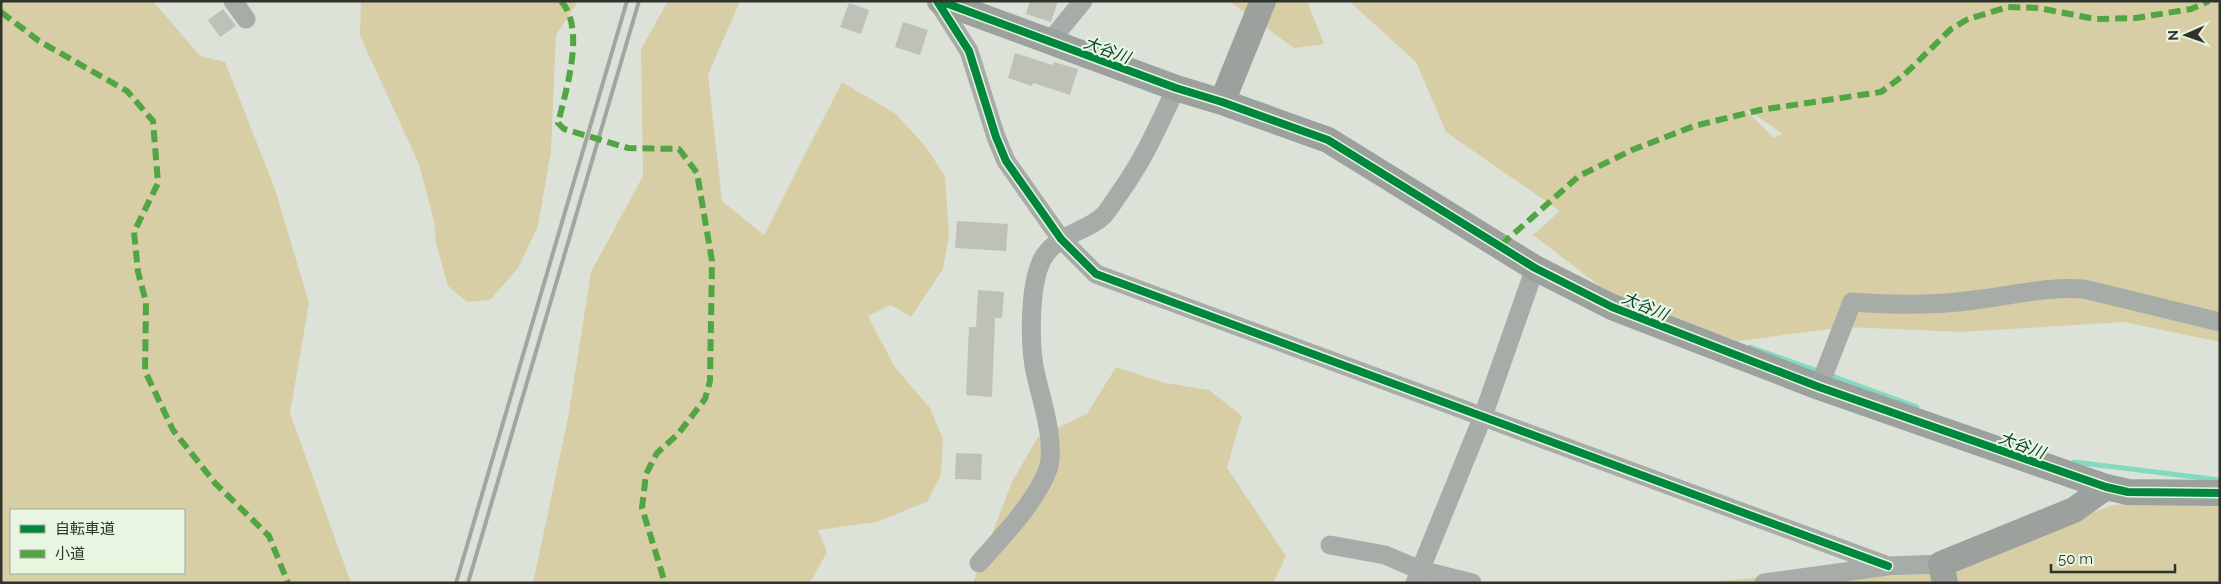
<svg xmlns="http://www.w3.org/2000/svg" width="2221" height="584" font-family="Raleway,'Noto Sans JP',sans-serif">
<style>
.green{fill:#d8cea5;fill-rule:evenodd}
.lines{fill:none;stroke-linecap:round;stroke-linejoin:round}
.stream{stroke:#82dac0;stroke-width:5}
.building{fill:#bec1b8}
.street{stroke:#a8aca8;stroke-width:19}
.secondary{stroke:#9da19d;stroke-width:26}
.rail{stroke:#a1a6a1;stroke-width:4}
.quiet{stroke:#52a543;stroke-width:6;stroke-dasharray:12 6;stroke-linecap:butt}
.cycleway-casing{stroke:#e8f5e0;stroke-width:11}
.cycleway{stroke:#00873e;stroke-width:8}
.labels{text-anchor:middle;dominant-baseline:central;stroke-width:4.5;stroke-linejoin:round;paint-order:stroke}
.water-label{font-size:16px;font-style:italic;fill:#033d30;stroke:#e8f5e0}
</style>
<rect width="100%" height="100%" fill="#dce2d8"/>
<path class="green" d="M1,1H153L200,56L225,62L275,189L309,303L290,413L351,583H1ZM11,510H184V573H11Z
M361,1H578L556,35L551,151L538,226L518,268L490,300L467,302L448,286L436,243L434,221L419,164L360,36Z
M668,1H740L708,75L722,201L764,235L842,82L896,114L925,146L945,176L949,234L943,269L911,317L891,305L868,316L894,366L930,408L943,439L941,474L928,501L877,522L818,530L827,552L810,583H533L568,418L591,272L643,176L641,49Z
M1229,1H1307L1324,44L1294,48Z
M1349,1H2220V342L2124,322L1963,332L1846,327L1738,341L1621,302L1533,235L1560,211L1446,132L1416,62ZM1743,107L1782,133V134L1774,138Z
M1116,367L1165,383L1209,390L1242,416L1227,468L1286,556L1273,583H973L1012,482L1038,437L1087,414Z
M2151,500L2220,504V583H1952L1950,565L2063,525L2109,506Z
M1943,573L1944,583H1699L1763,577L1856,578Z"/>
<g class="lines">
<path class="stream" d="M1750,347L1818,371
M1832,376L1917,407
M2074,462L2220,480"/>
</g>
<path class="building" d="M1030,1H1058L1051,22L1026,14Z
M849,3L869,10L861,34L840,27Z
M223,9L236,26L220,37L208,20Z
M903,22L928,30L920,55L895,47Z
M1015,53L1052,65L1054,62L1078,69L1070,95L1033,83L1032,86L1008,78Z
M957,221L1008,224L1006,251L955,248Z
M978,290L1004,292L1002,318H995L992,397L966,395L969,327H976Z
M956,453L982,454L981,480L955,479Z"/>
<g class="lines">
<path class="street" d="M233,1L246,19
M937,1L969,51L996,137L1006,161L1061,239L1096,274L1888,566
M1051,40L1083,1
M1819,387L1852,302C1892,305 1933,306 1974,300C2010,296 2048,286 2084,289L2220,322
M1330,545L1385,555L1420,570L1472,583
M979,563C1002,537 1036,502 1048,469C1056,444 1042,401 1036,376C1029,347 1029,286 1042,260C1055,234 1087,232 1103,216C1109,210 1114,201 1119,194C1143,161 1159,125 1176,88
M1415,583L1483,416L1535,268
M1764,583L1888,566L1941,564"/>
<path class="secondary" d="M940,1L1176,88L1222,102L1328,140L1535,268L1612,307L1819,387L2106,487L2128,492L2220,493
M1222,102L1263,1
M1945,583L1941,564L2074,510L2106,487"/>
<path class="rail" d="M456,583L627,1
M468,583L639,1"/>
<path class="quiet" d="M561,1C586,29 566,90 558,123L564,129L628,148L679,149L697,173L712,261L710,381L705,399L678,434L657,453L646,474L642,508L665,583
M1,12L39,41L127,91L153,121L158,183L134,232L138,272L146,302L145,371L173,430L215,483L269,536L288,583
M1501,245L1579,176L1632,150L1694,126L1760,110L1881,92L1904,75L1951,29L1968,19L2008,7L2039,8L2095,19L2136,18L2191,9L2209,1"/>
<g class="cycleway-casing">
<path id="cycleway" d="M937,1L969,51L996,137L1006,161L1061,239L1096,274L1888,566
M940,1L1176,88L1222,102L1328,140L1535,268L1612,307L1819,387L2106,487L2128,492L2220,493"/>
</g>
<use href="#cycleway" class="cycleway"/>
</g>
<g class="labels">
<g class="water-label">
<text transform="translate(1107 50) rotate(20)">大谷川</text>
<text transform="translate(1645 306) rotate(23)">大谷川</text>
<text transform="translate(2022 445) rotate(20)">大谷川</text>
</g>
</g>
<rect width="2221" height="584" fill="none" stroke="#2f332c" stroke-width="5"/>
<rect x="10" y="509" width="175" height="65" fill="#e8f5e0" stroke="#9ea798"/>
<rect x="20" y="525" width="25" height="8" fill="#00873e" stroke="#9ea798"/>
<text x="55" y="534" font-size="15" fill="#2f332c">自転車道</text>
<rect x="20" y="550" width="25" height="8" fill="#52a543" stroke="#9ea798"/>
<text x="55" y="559" font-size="15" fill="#2f332c">小道</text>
<g transform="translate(2186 35) rotate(268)" stroke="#e8f5e0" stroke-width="4" paint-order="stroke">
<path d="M0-4L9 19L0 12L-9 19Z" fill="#2f332c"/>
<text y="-8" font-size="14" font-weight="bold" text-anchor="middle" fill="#2f332c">N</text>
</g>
<path d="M2051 564v8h124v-8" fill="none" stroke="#2f332c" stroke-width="2.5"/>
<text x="2058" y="564" font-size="15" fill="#2f332c" stroke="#e8f5e0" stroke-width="4" paint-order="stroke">50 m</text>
</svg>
